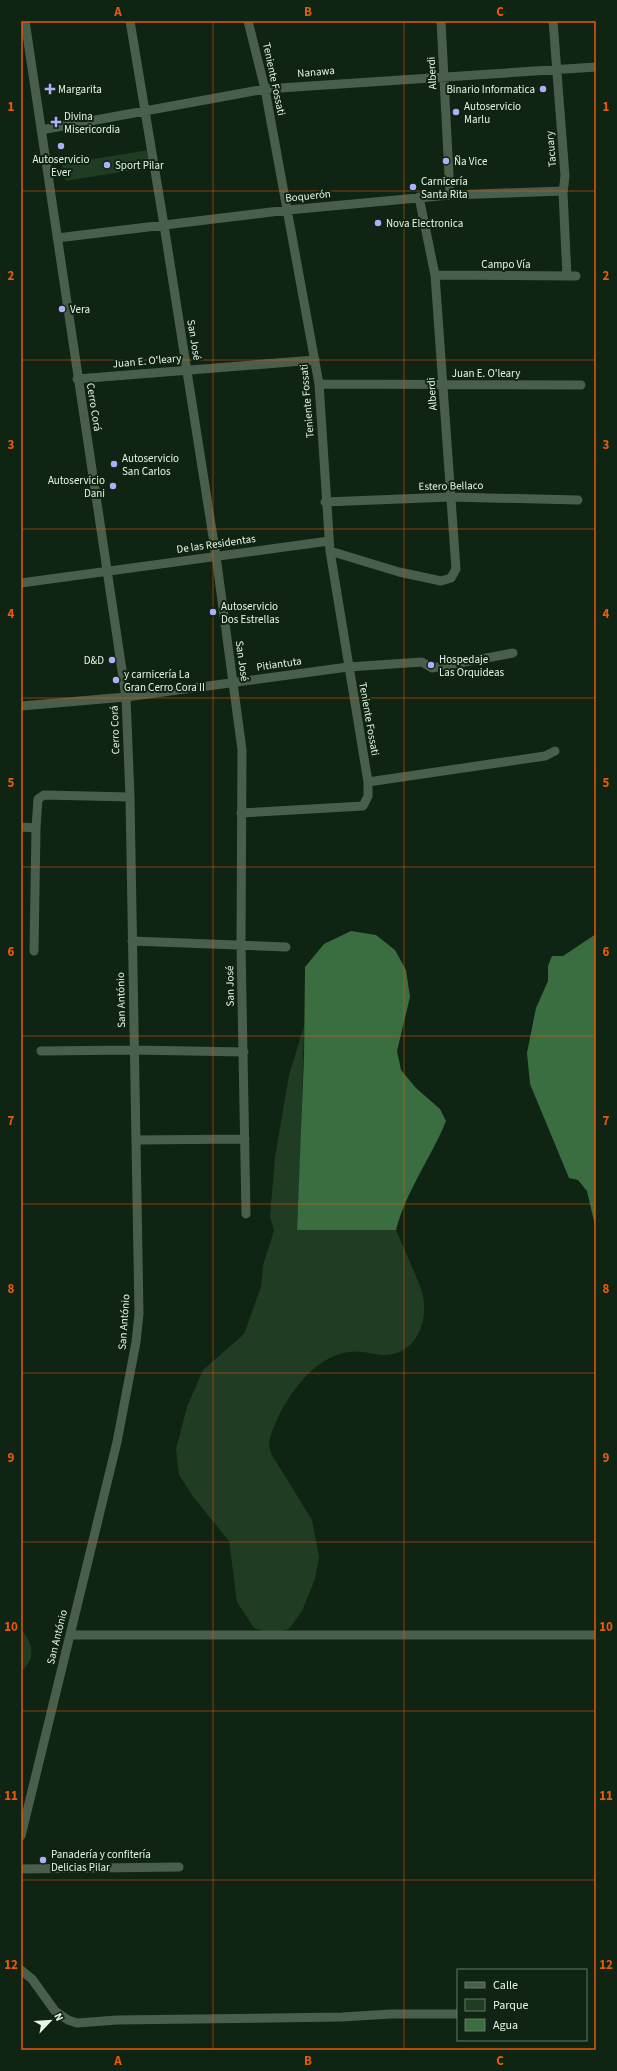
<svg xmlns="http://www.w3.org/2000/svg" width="617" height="2071" font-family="'Source Sans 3',sans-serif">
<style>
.green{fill:#203c23}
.water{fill:#3a6e41}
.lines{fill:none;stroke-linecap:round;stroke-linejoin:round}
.minor{stroke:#4a5f4b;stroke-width:9}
.grid{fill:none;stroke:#e8590c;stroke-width:1;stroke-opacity:0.55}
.poi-dot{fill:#aeaefb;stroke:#0f2412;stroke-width:1.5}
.labels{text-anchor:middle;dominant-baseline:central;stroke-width:4;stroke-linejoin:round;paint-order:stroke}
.street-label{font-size:11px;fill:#e7f5e8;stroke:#0f2412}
.poi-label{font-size:11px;fill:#e7f5e8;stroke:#0f2412;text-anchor:start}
.neatline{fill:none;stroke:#e8590c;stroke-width:1.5}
.grid-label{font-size:13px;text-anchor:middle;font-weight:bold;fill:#e8590c}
</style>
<rect width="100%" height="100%" fill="#0f2412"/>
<path class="green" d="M149,150L152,167L65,181L62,164Z
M304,1026L301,1142L297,1230H396C404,1250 414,1269 421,1289C429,1312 422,1344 397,1353C380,1359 365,1349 349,1352C321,1356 301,1379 287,1401C281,1410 270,1433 269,1443C269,1447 271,1452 272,1455L312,1520L319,1557L315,1579L302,1611L289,1629L271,1634L254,1628L237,1602L229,1541L194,1498L179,1475L176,1449L187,1407L203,1370L244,1334L261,1287L263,1265L274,1231L270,1216L275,1157L289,1075Z
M21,1629C33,1644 37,1657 21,1672Z"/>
<path class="water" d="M351,931L376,935L395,950L406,970L410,997L397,1051L401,1070L416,1088L440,1109L446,1121C431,1158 406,1191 396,1230H297L304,1056L305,967L324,944Z
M596,934V1230L587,1191L578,1180L569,1178L530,1084L527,1053L536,1008L548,981V966L552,956H563Z"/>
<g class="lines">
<path class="minor" d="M130,21L164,225L216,556L242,750L241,946L246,1214
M248,21L265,89L319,384L330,551L368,782
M441,21L450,195
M553,21L565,176L563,193L567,276
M41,130L265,89L596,67
M57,238L288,210L450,195L563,191
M435,275L576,276
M77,379L315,360
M319,384L581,385
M325,502L450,497L578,500
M330,551L399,572L441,581L451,578L456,569L435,275L419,197
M21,583L329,541
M21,706L126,697L348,667L422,662L432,668L513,653
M241,813L363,806L368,796V782L545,756L555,751
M21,827L36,828
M132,941L286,947
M34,951L36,828L38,799L44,795L130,797
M41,1051L134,1050L244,1052
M137,1140L245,1139
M70,1635H596
M21,1836L117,1442L136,1342L139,1314L130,797L126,697L25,21
M21,1869L179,1867
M21,1970L32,1979L55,2011L68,2020L77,2023L117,2020L342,2017L391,2014H458"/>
</g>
<path class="grid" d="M213,21V2050M404,21V2050M21,191H596M21,360H596M21,529H596M21,698H596M21,867H596M21,1036H596M21,1204H596M21,1373H596M21,1542H596M21,1711H596M21,1880H596"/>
<g class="poi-dot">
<path d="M48 83h4v4h4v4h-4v4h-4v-4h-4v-4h4z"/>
<circle cx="543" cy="89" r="4"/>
<circle cx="456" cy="112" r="4"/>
<path d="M54 116h4v4h4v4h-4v4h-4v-4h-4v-4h4z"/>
<circle cx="61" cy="146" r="4"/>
<circle cx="446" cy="161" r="4"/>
<circle cx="107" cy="165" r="4"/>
<circle cx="413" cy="187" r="4"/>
<circle cx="378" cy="223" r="4"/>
<circle cx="62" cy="309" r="4"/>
<circle cx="114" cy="464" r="4"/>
<circle cx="113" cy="486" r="4"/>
<circle cx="213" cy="612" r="4"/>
<circle cx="112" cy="660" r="4"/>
<circle cx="431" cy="665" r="4"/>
<circle cx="116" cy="680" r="4"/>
<circle cx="43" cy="1860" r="4"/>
</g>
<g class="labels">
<g class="street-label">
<text transform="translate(316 72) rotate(-5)">Nanawa</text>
<text transform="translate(432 73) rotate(-93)">Alberdi</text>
<text transform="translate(274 79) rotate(78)">Teniente Fossati</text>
<text transform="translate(551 149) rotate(-95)">Tacuary</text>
<text transform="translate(308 196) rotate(-6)">Boquerón</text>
<text x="506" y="264">Campo Vía</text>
<text transform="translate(194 340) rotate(81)">San José</text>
<text transform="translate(147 361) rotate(-5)">Juan E. O'leary</text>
<text x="486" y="373">Juan E. O'leary</text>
<text transform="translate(432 394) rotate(-94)">Alberdi</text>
<text transform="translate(307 401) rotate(-95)">Teniente Fossati</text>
<text transform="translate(94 407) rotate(81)">Cerro Corá</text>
<text transform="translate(451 486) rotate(-1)">Estero Bellaco</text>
<text transform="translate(216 544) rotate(-8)">De las Residentas</text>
<text transform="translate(242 661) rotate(82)">San José</text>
<text transform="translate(279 664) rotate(-8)">Pitiantuta</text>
<text transform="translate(369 719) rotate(80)">Teniente Fossati</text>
<text transform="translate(115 730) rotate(-92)">Cerro Corá</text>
<text transform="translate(230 986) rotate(-91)">San José</text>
<text transform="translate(121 1000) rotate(-91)">San António</text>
<text transform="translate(124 1322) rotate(-86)">San António</text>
<text transform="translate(57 1637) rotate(-76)">San António</text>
</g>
<g class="poi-label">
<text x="58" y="89">Margarita</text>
<text x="535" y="89" text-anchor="end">Binario Informatica</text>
<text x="464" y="106">Autoservicio<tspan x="464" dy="13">Marlu</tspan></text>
<text x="64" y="116">Divina<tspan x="64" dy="13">Misericordia</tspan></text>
<text x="61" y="159" text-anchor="middle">Autoservicio<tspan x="61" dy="13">Ever</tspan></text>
<text x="454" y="161">Ña Vice</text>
<text x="115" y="165">Sport Pilar</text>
<text x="421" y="181">Carnicería<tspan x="421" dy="13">Santa Rita</tspan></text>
<text x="386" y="223">Nova Electronica</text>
<text x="70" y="309">Vera</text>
<text x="122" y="458">Autoservicio<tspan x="122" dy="13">San Carlos</tspan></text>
<text x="105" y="480" text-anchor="end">Autoservicio<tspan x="105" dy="13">Dani</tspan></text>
<text x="221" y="606">Autoservicio<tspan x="221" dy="13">Dos Estrellas</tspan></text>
<text x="439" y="659">Hospedaje<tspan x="439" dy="13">Las Orquideas</tspan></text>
<text x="104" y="660" text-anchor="end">D&amp;D</text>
<text x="124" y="674">y carnicería La<tspan x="124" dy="13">Gran Cerro Cora II</tspan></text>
<text x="51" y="1854">Panadería y confitería<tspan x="51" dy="13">Delicias Pilar</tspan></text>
</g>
</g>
<rect width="617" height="2071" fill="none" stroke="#0f2412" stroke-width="44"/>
<rect x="457" y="1969" width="130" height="72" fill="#0f2412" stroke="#657868"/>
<rect x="465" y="1982" width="20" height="6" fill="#4a5f4b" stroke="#657868"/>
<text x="493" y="1989" font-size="12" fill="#e7f5e8">Calle</text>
<rect x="465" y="1999" width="20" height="12" fill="#203c23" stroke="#657868"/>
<text x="493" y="2009" font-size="12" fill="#e7f5e8">Parque</text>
<rect x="465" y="2019" width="20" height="12" fill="#3a6e41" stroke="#657868"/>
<text x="493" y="2029" font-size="12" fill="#e7f5e8">Agua</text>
<g transform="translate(50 2021) rotate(65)" stroke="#0f2412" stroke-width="3" paint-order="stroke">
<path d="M0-3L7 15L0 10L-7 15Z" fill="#e7f5e8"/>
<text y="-6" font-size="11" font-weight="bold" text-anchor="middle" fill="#e7f5e8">N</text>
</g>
<rect x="22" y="22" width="573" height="2027" class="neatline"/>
<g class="grid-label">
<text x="118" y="16">A</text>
<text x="308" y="16">B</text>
<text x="500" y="16">C</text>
<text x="11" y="111">1</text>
<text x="606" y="111">1</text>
<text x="11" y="280">2</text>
<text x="606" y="280">2</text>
<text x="11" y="449">3</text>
<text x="606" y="449">3</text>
<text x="11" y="618">4</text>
<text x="606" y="618">4</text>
<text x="11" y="787">5</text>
<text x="606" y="787">5</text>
<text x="11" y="956">6</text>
<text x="606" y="956">6</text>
<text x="11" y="1125">7</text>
<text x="606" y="1125">7</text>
<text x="11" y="1293">8</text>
<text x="606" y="1293">8</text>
<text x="11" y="1462">9</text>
<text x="606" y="1462">9</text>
<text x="11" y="1631">10</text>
<text x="606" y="1631">10</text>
<text x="11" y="1800">11</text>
<text x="606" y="1800">11</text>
<text x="11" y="1969">12</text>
<text x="606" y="1969">12</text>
<text x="118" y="2065">A</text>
<text x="308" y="2065">B</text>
<text x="500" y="2065">C</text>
</g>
</svg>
